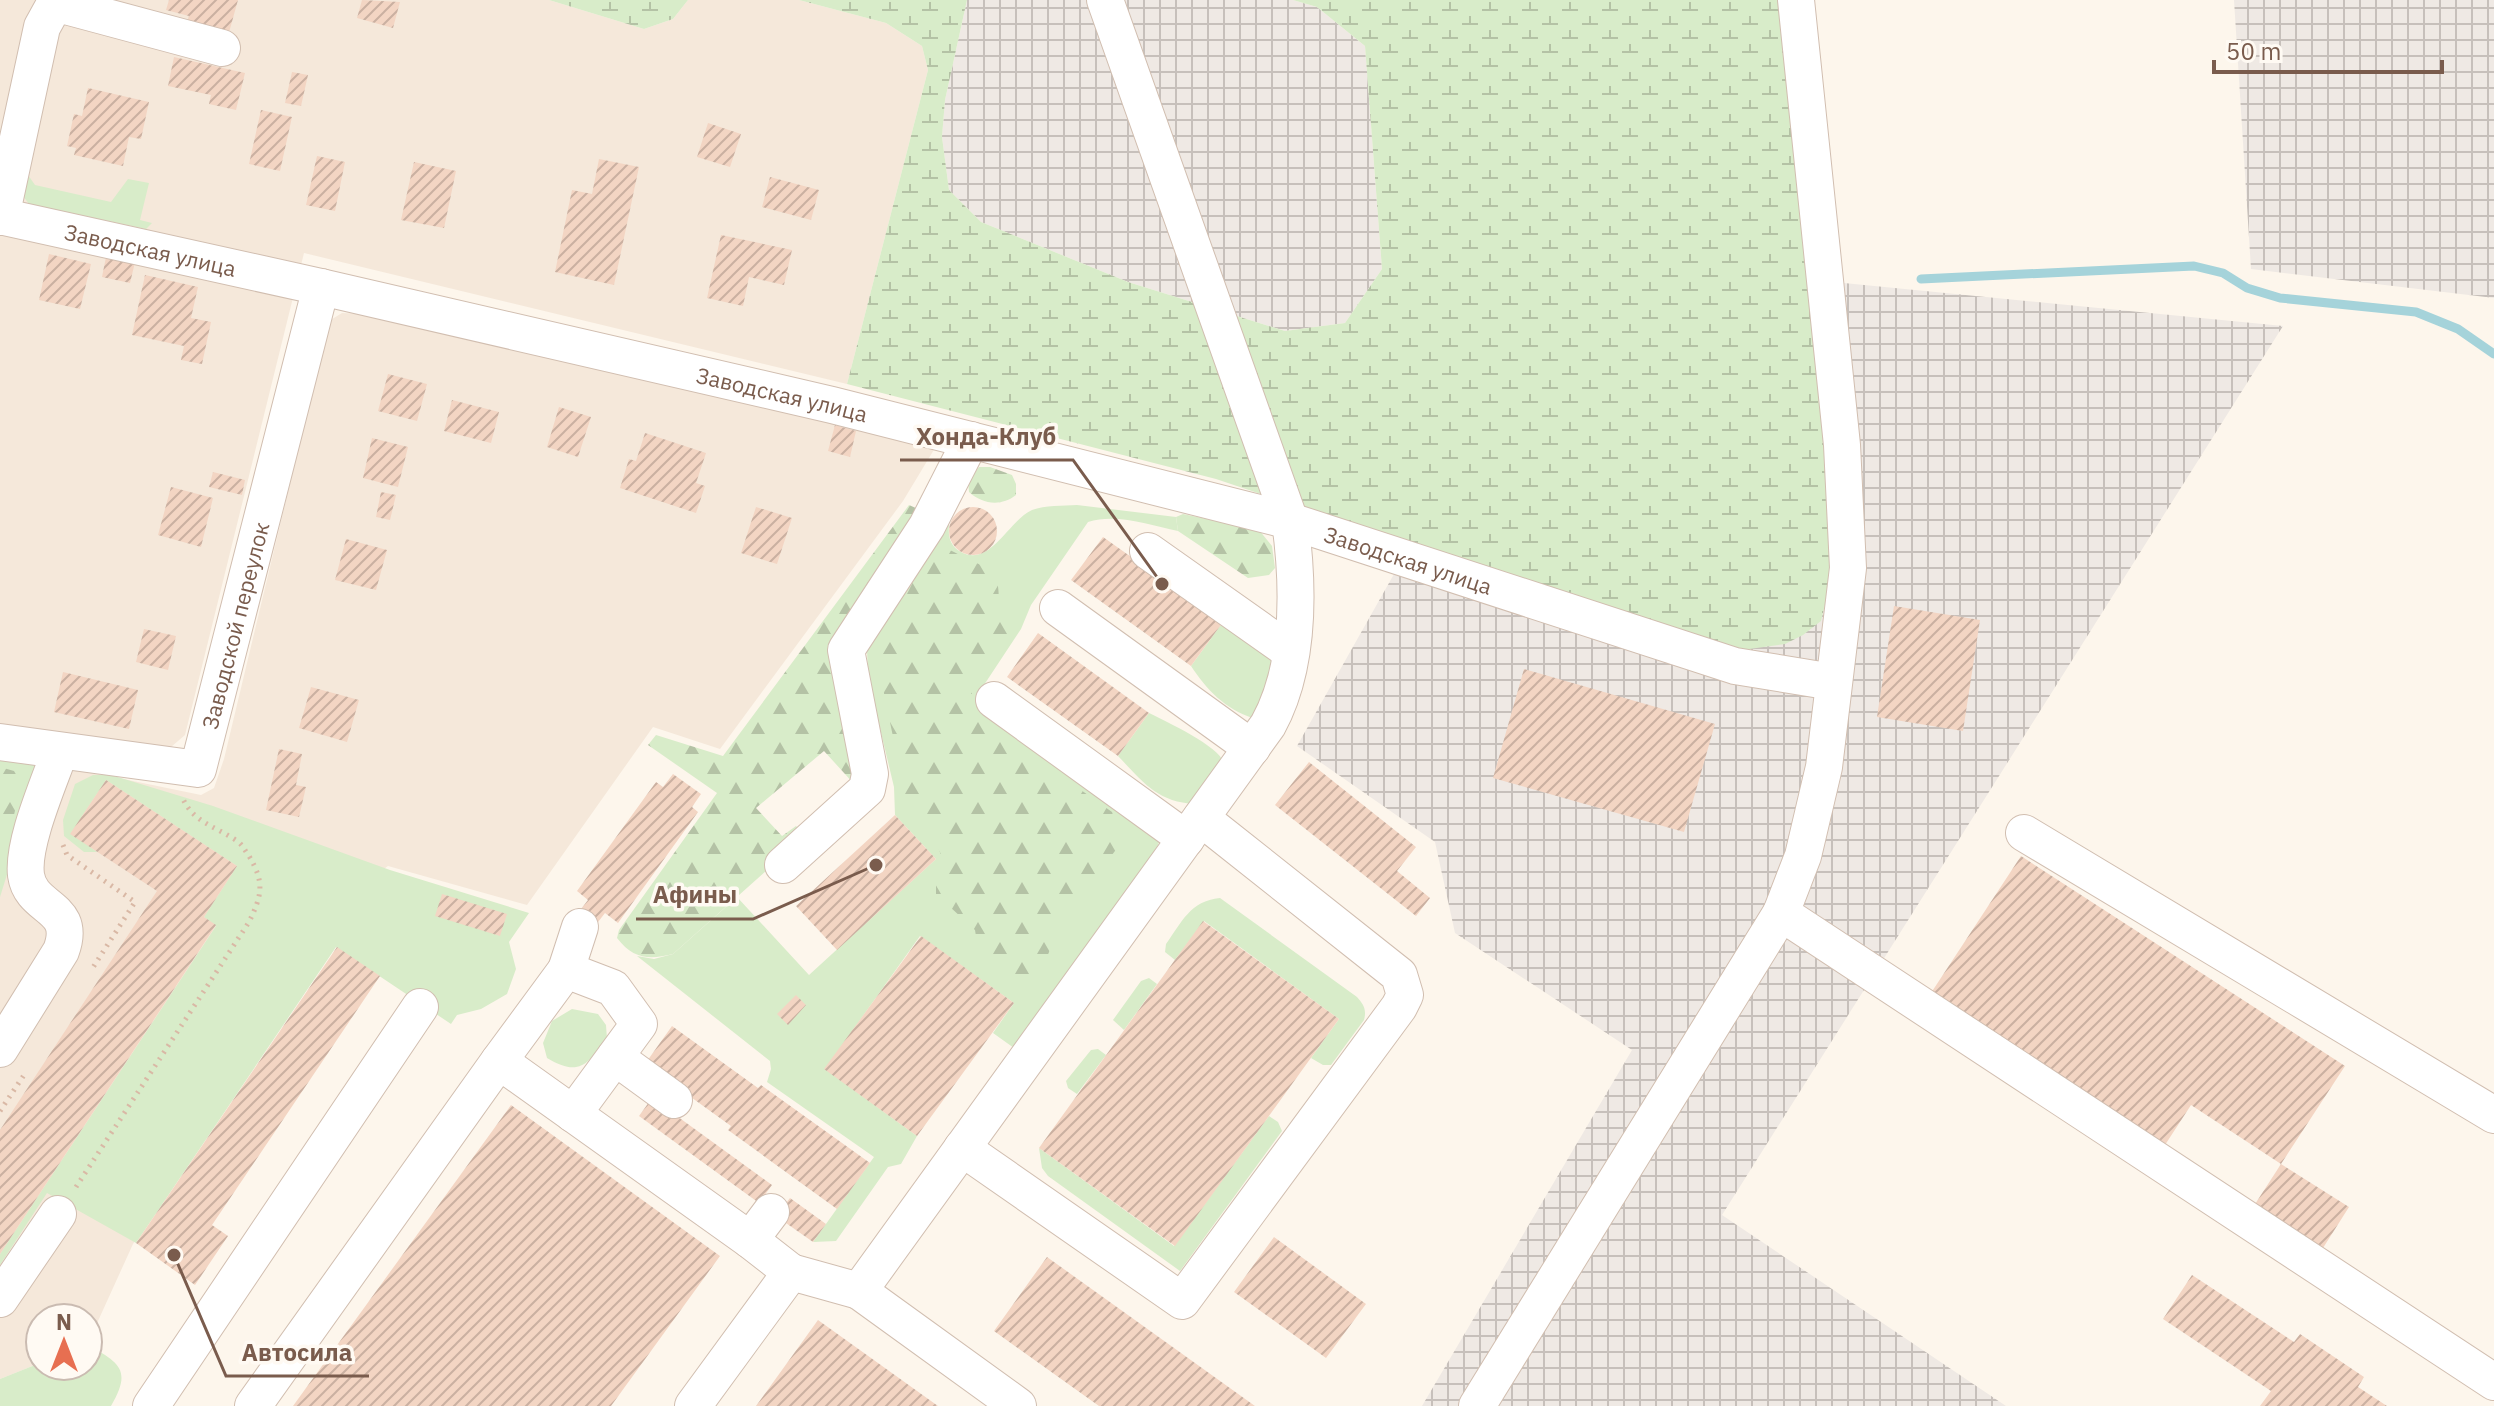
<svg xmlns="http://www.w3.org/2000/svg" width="2494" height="1406" font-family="'IBM Plex Sans',sans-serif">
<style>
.residential{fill:#f5e8da}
.industrial{fill:url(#industrial-grid)}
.green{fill:#d8ecc9}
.forest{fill:url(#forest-firs)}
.wetland{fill:url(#wetland-marsh)}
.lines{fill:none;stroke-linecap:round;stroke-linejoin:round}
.stream{stroke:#a5d3da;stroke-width:9}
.building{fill:url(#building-hatch)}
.minor-casing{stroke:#d1beb0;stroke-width:38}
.path{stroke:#d9b8a5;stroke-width:5;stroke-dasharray:2 6;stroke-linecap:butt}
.minor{stroke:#fff;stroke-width:36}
.labels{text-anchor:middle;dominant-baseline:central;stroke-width:7;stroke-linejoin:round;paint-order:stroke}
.street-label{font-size:22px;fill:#7a5c4d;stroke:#fffaf3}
.leader{fill:none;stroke:#7a5c4d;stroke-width:3}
.callout-dot{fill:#7a5c4d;stroke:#fffaf3;stroke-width:3}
.callout-label{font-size:24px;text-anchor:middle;font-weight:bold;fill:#7a5c4d;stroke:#fffaf3;stroke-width:7;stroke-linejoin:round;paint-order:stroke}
</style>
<defs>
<pattern id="industrial-grid" width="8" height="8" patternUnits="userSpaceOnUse" patternTransform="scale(2)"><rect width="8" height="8" fill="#efe9e4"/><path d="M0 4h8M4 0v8" fill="none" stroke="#c7c0bb"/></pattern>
<pattern id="forest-firs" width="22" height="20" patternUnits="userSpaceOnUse" patternTransform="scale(2)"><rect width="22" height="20" fill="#d8ecc9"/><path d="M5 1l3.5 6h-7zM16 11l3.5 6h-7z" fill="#b4c2a5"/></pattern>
<pattern id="wetland-marsh" width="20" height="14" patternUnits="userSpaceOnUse" patternTransform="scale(2)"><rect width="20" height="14" fill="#d8ecc9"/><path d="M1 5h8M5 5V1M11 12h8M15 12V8" fill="none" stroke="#b4c2a5"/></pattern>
<pattern id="building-hatch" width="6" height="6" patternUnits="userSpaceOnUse" patternTransform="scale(2)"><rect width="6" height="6" fill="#f3d5c3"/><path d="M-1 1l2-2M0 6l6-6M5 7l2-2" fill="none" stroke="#cab0a1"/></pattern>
</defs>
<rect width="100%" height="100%" fill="#fdf6ec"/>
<path class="residential" d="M0,0H549L644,29L673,19L688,0H799L886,23L922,46L928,70L847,384L304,253L185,735L171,747L0,733Z
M342,313L372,314L935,448L903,501L720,749L653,727L527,905L388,866L381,871L133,1244L88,1343V1318H40V1363L0,1379V750L70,768L201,795L214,788L224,759L329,321Z"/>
<path class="industrial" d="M967,0H1293L1317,7L1365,46L1382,269L1345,323L1285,331L1128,282L981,222L949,190L942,137L945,100Z
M2234,0H2494V298L2251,269Z
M1721,271L2283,326L1722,1215L2006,1406H1422L1632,1050L1455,933L1435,842L1297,746L1486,411Z"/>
<path class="green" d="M28,175L35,185L111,202L128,179L149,183L140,220L152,223L146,229L29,204L23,196Z
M1077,505L1176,517L1178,531C1150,525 1116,513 1088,522L1031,605L1021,629L980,691L1153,833L1159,842L1155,853L1014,1048L993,1033L1014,1003L920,936L825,1069L917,1136L901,1164L888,1167L836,1241L813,1242L874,1157L767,1082L771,1069L770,1061L637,956L654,959L673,954L737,897L809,975L936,859L895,815L894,787L868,678L867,650L942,521L949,525C948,537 950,546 961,552C990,568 1009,520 1032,510C1045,505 1063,506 1077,505Z
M1223,622C1238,633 1276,653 1276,673C1275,686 1260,706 1253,718C1225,709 1207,690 1191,666Z
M1149,713C1167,722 1219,746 1224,763L1195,804C1157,802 1143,782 1118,756Z
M0,751L36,760L38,775L0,897Z
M93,775H111L213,806L390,870L529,913L509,942L516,969L507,994L481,1009L457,1015L451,1024L336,947L136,1243L47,1193L0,1265V1254L216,926L204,917L237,866L106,780L71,833L97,852H84L64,836L63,820L75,784Z
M1220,898L1357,997C1363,1004 1367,1009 1364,1020L1331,1065H1323L1311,1058L1339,1019L1204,921L1175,960L1165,952L1166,944C1182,922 1190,901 1220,898Z
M1149,978L1157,984L1124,1030L1113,1020L1141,981Z
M572,1009L598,1014L606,1025L607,1039C587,1065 579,1077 547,1058L543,1043L552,1021Z
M1098,1049L1106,1055L1077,1094L1068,1088L1066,1081L1091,1050Z
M1269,1116L1278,1122L1282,1131L1180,1271L1048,1176L1042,1168L1039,1148L1174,1246Z
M88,1345C120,1363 132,1370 111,1406H0V1379L40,1363V1366H88Z"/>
<path class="forest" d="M979,467H990L1012,475L1016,484V495C1001,507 982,504 969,492L968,482Z
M909,505L918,509L835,649L855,785L824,751L756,808L782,836L796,826L805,836L673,954C649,960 633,959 617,938L619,930L717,793L648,745L656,735L723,756Z
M1183,514L1259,530L1272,546L1275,568L1269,575L1248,578L1178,531L1176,517Z
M935,546C947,547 955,553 966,558C996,572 999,571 999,607L1010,615L1011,629L971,690L977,712L985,722L1112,812L1119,834L1118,847L1061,922L1045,962L1028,977L1008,979L985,969L980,961L975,930L936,894V877L942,858L937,844L911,815L906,799L881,679L882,653L893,622L926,556Z
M0,767L14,771L21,783L14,815L0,828Z"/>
<path class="wetland" d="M549,0H688L673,19L644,29Z
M799,0H967L945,100L942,137L949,190L981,222L1128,282L1285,331L1345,323L1382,269L1365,46L1317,7L1293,0H1782L1811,253L1834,567L1821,621L1803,635L1785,644L1742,650L1691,638L1216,479L847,384L928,70L922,46L886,23Z"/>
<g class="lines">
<path class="stream" d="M1921,279L2194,266L2223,273L2247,288L2280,298L2416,312L2458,329L2494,354"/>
</g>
<path class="building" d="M169,0H238L228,36L186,25L189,16L166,10Z
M362,0L400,2L393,28L357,18Z
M174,57L245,73L236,110L209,104L211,95L168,86Z
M292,72L308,75L301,106L285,103Z
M88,88L149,102L141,139L129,137L123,166L74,155L76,148L67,146L74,114L82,116Z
M261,110L292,117L280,171L249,164Z
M708,123L741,134L730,167L697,157Z
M317,156L345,162L335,211L306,205Z
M599,159L639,167L614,285L555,272L572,190L592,194Z
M414,162L456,171L444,228L401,220Z
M770,177L819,190L811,220L762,207Z
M721,235L792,250L784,285L749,277L743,306L707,298Z
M107,252L136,258L130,283L102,277Z
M49,254L91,264L80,309L39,300Z
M145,275L198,287L191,318L211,322L202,364L181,360L184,346L132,335Z
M388,374L427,384L417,421L378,411Z
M452,400L499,412L491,443L444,431Z
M559,407L591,417L578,457L547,447Z
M835,425L856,431L850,457L828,451Z
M645,433L706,453L696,483L705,486L696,513L620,488L629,459L636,461Z
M372,438L408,447L398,487L363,478Z
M213,472L245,480L242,495L209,487Z
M171,487L213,498L201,547L158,535Z
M381,492L396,495L390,520L376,517Z
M949 531a24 24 0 1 1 48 0a24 24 0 1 1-48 0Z
M756,507L792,518L777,564L741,553Z
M1103,537L1223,622L1191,666L1071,580Z
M346,539L387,550L376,590L335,580Z
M1894,606L1980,620L1963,731L1877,717Z
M144,629L176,636L168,670L136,662Z
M1038,633L1149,713L1118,756L1007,677Z
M1524,669L1715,724L1684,832L1493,778Z
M63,672L138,690L129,729L54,712Z
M311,687L359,700L347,742L299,728Z
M279,749L302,754L296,785L306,787L299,817L266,810Z
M1309,762L1416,847L1397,871L1430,898L1416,916L1275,805Z
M673,774L701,794L692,807L698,812L618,923L605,913L595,926L578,913L588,900L577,891L656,782L663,787Z
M106,780L237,866L204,917L216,925L0,1254V1130L157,891L70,834Z
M895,815L936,859L837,950L796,906Z
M2021,856L2345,1066L2281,1164L2191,1105L2165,1145L1931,993Z
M442,894L507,914L500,936L435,916Z
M1203,921L1339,1019L1175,1246L1039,1148Z
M921,936L1014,1003L917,1136L824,1069Z
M337,947L380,976L212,1225L228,1236L195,1285L136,1243Z
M796,995L806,1005L788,1025L777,1014Z
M672,1026L758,1088L761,1085L870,1163L837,1209L728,1130L731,1126L645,1064Z
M652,1098L772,1185L759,1203L639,1116Z
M511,1105L720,1256L611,1406H293Z
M2281,1164L2349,1207L2316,1259L2248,1215Z
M790,1198L826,1224L813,1242L776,1216Z
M1274,1237L1366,1304L1326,1358L1234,1292Z
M1047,1257L1255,1406H1099L994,1331Z
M2192,1275L2294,1342L2300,1334L2364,1377L2358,1387L2387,1406H2260L2271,1391L2163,1319Z
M818,1320L938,1406H756Z"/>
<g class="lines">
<g class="minor-casing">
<g id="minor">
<path id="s1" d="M0,216L321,287L832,405L1290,521L1735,666L1833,682"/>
<path d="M1,217L42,27L53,7L62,5L222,48"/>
<path d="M1148,551L1291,652"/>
<path d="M1058,608L1252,748"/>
<path d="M994,700L1186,839"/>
<path id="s2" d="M0,742L198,769L321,287"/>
<path d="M2024,833L2494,1115"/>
<path d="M783,865L867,789L870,774L846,650L927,526L971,440"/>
<path d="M1781,913L2494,1382"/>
<path d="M566,970L580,927"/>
<path d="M0,1049L61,951C78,905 31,911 26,875C22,843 49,783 60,751"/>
<path d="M615,1057L674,1100"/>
<path d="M499,1061L566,970L613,988L639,1024L573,1114"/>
<path d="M962,1148L1182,1301L1399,1007L1405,995L1399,975L1201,818"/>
<path d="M750,1240L771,1212"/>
<path d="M859,1291L1018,1406"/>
<path d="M0,1299L58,1214"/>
<path d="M151,1406L420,1007"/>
<path d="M253,1406L499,1061L750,1240L791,1272"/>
<path d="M693,1406L791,1272L859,1291L1268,725C1301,665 1299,587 1290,521L1105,0"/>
<path d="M1477,1406L1781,913L1803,856L1824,767L1848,568L1842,445L1796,0"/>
</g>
</g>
<path class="path" d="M63,845L67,855L135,902L92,969
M0,1111L26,1072
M76,1187L249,922C262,895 265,883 249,856C245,851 243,845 237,841C217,827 194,823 183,799"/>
<use href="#minor" class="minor"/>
</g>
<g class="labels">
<g class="street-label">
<text stroke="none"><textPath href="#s1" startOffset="154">Заводская улица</textPath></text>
<text stroke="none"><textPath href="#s1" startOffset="802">Заводская улица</textPath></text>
<text stroke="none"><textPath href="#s1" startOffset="1450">Заводская улица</textPath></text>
<text stroke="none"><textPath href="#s2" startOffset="348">Заводской переулок</textPath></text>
</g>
</g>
<path class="leader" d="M1162 584L1073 460H900M876 865L753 919H636M174 1255L226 1376H369"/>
<g class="callout-dot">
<circle cx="1162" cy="584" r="8"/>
<circle cx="876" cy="865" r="8"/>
<circle cx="174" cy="1255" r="8"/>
</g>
<g class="callout-label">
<text x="986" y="445">Хонда-Клуб</text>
<text x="695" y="903">Афины</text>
<text x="297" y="1361">Автосила</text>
</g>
<g transform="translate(64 1342)"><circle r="38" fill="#fffaf3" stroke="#cabbb1" stroke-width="2"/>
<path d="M0-6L14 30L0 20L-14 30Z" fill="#e76f51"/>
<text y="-12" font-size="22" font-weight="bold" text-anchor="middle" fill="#7a5c4d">N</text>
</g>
<path d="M2214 60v12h228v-12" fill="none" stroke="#7a5c4d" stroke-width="4"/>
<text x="2226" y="60" font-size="24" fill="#7a5c4d" stroke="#fffaf3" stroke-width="6" paint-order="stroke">50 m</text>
</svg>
